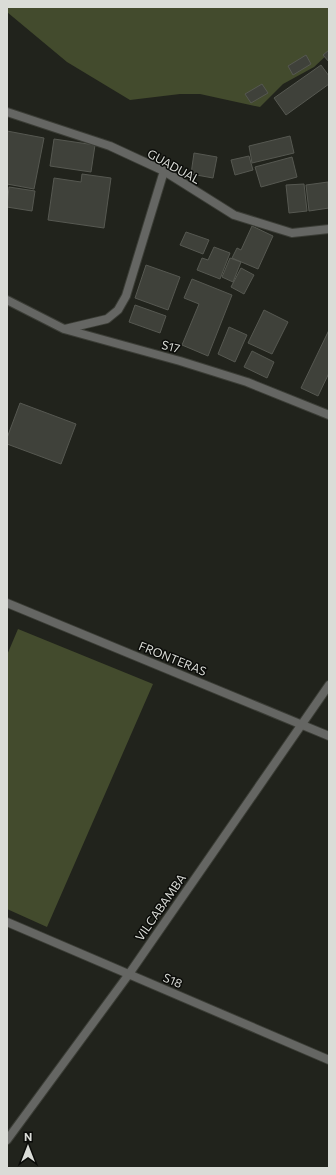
<svg xmlns="http://www.w3.org/2000/svg" width="336" height="1175" font-family="Commissioner,sans-serif">
<style>
.green{fill:#434b2d}
.building{fill:#3f413a;stroke:#565851}
.lines{fill:none;stroke-linecap:round;stroke-linejoin:round}
.street-casing{stroke:#3b3d36;stroke-width:10}
.street{stroke:#656663;stroke-width:8}
.labels{text-anchor:middle;dominant-baseline:central;stroke-width:3;stroke-linejoin:round;paint-order:stroke}
.street-label{font-size:12px;fill:#dadcd7;stroke:#0b0c09}
</style>
<rect width="100%" height="100%" fill="#21231c"/>
<path class="green" d="M7,7H329V53L314,67L283,84L260,107L200,94H180L130,100L67,62L7,12Z
M18,629L153,684L47,927L7,909V655Z"/>
<path class="building" d="M329,50V62L323,55Z
M306,55L311,64L293,75L288,66Z
M321,65L329,76V84L286,115L274,98Z
M262,84L268,93L251,103L245,94Z
M7,131L44,138L34,189L7,184Z
M290,136L294,153L252,163L249,146Z
M54,139L95,145L91,172L50,166Z
M194,153L217,157L213,178L191,174Z
M249,156L253,170L235,175L231,160Z
M292,157L297,177L261,187L255,167Z
M82,174L111,178L104,228L48,220L54,178L81,182Z
M328,182L329,208L309,211L306,185Z
M304,184L307,211L289,213L286,185Z
M9,187L35,191L32,211L7,207Z
M252,226L273,236L258,269L232,258L237,248L241,250Z
M186,232L209,240L203,254L180,245Z
M214,247L230,253L220,279L197,270L202,258L208,260Z
M230,258L241,262L233,282L222,277Z
M146,265L180,277L168,310L135,298Z
M241,268L254,275L244,294L231,287Z
M192,279L232,295L208,356L182,345L199,304L184,298Z
M135,305L166,316L160,333L129,322Z
M264,310L288,322L272,354L248,343Z
M229,327L247,335L235,362L218,354Z
M329,330V373L318,396L301,388Z
M252,351L274,362L267,378L244,367Z
M20,403L76,424L61,464L7,444V438Z"/>
<g class="lines">
<g class="street-casing">
<path id="street" d="M7,112L110,146L164,171L234,215L292,233L329,229
M7,300L64,329L180,361L247,382L329,415
M65,329L107,319L118,310L126,296L164,171
M7,603L329,736
M7,922L329,1060
M7,1140L129,974L329,685"/>
</g>
<use href="#street" class="street"/>
</g>
<g class="labels">
<g class="street-label">
<text transform="translate(174 166) rotate(29)">GUADUAL</text>
<text transform="translate(171 346) rotate(15)">S17</text>
<text transform="translate(173 658) rotate(22)">FRONTERAS</text>
<text transform="translate(160 907) rotate(-55)">VILCABAMBA</text>
<text transform="translate(173 980) rotate(23)">S18</text>
</g>
</g>
<rect width="336" height="1175" fill="none" stroke="#dadcd7" stroke-width="16"/>
<g transform="translate(28 1147)" stroke="#0b0c09" stroke-width="3" paint-order="stroke">
<path d="M0-3L7 15L0 10L-7 15Z" fill="#dadcd7"/>
<text y="-6" font-size="11" font-weight="bold" text-anchor="middle" fill="#dadcd7">N</text>
</g>
</svg>
